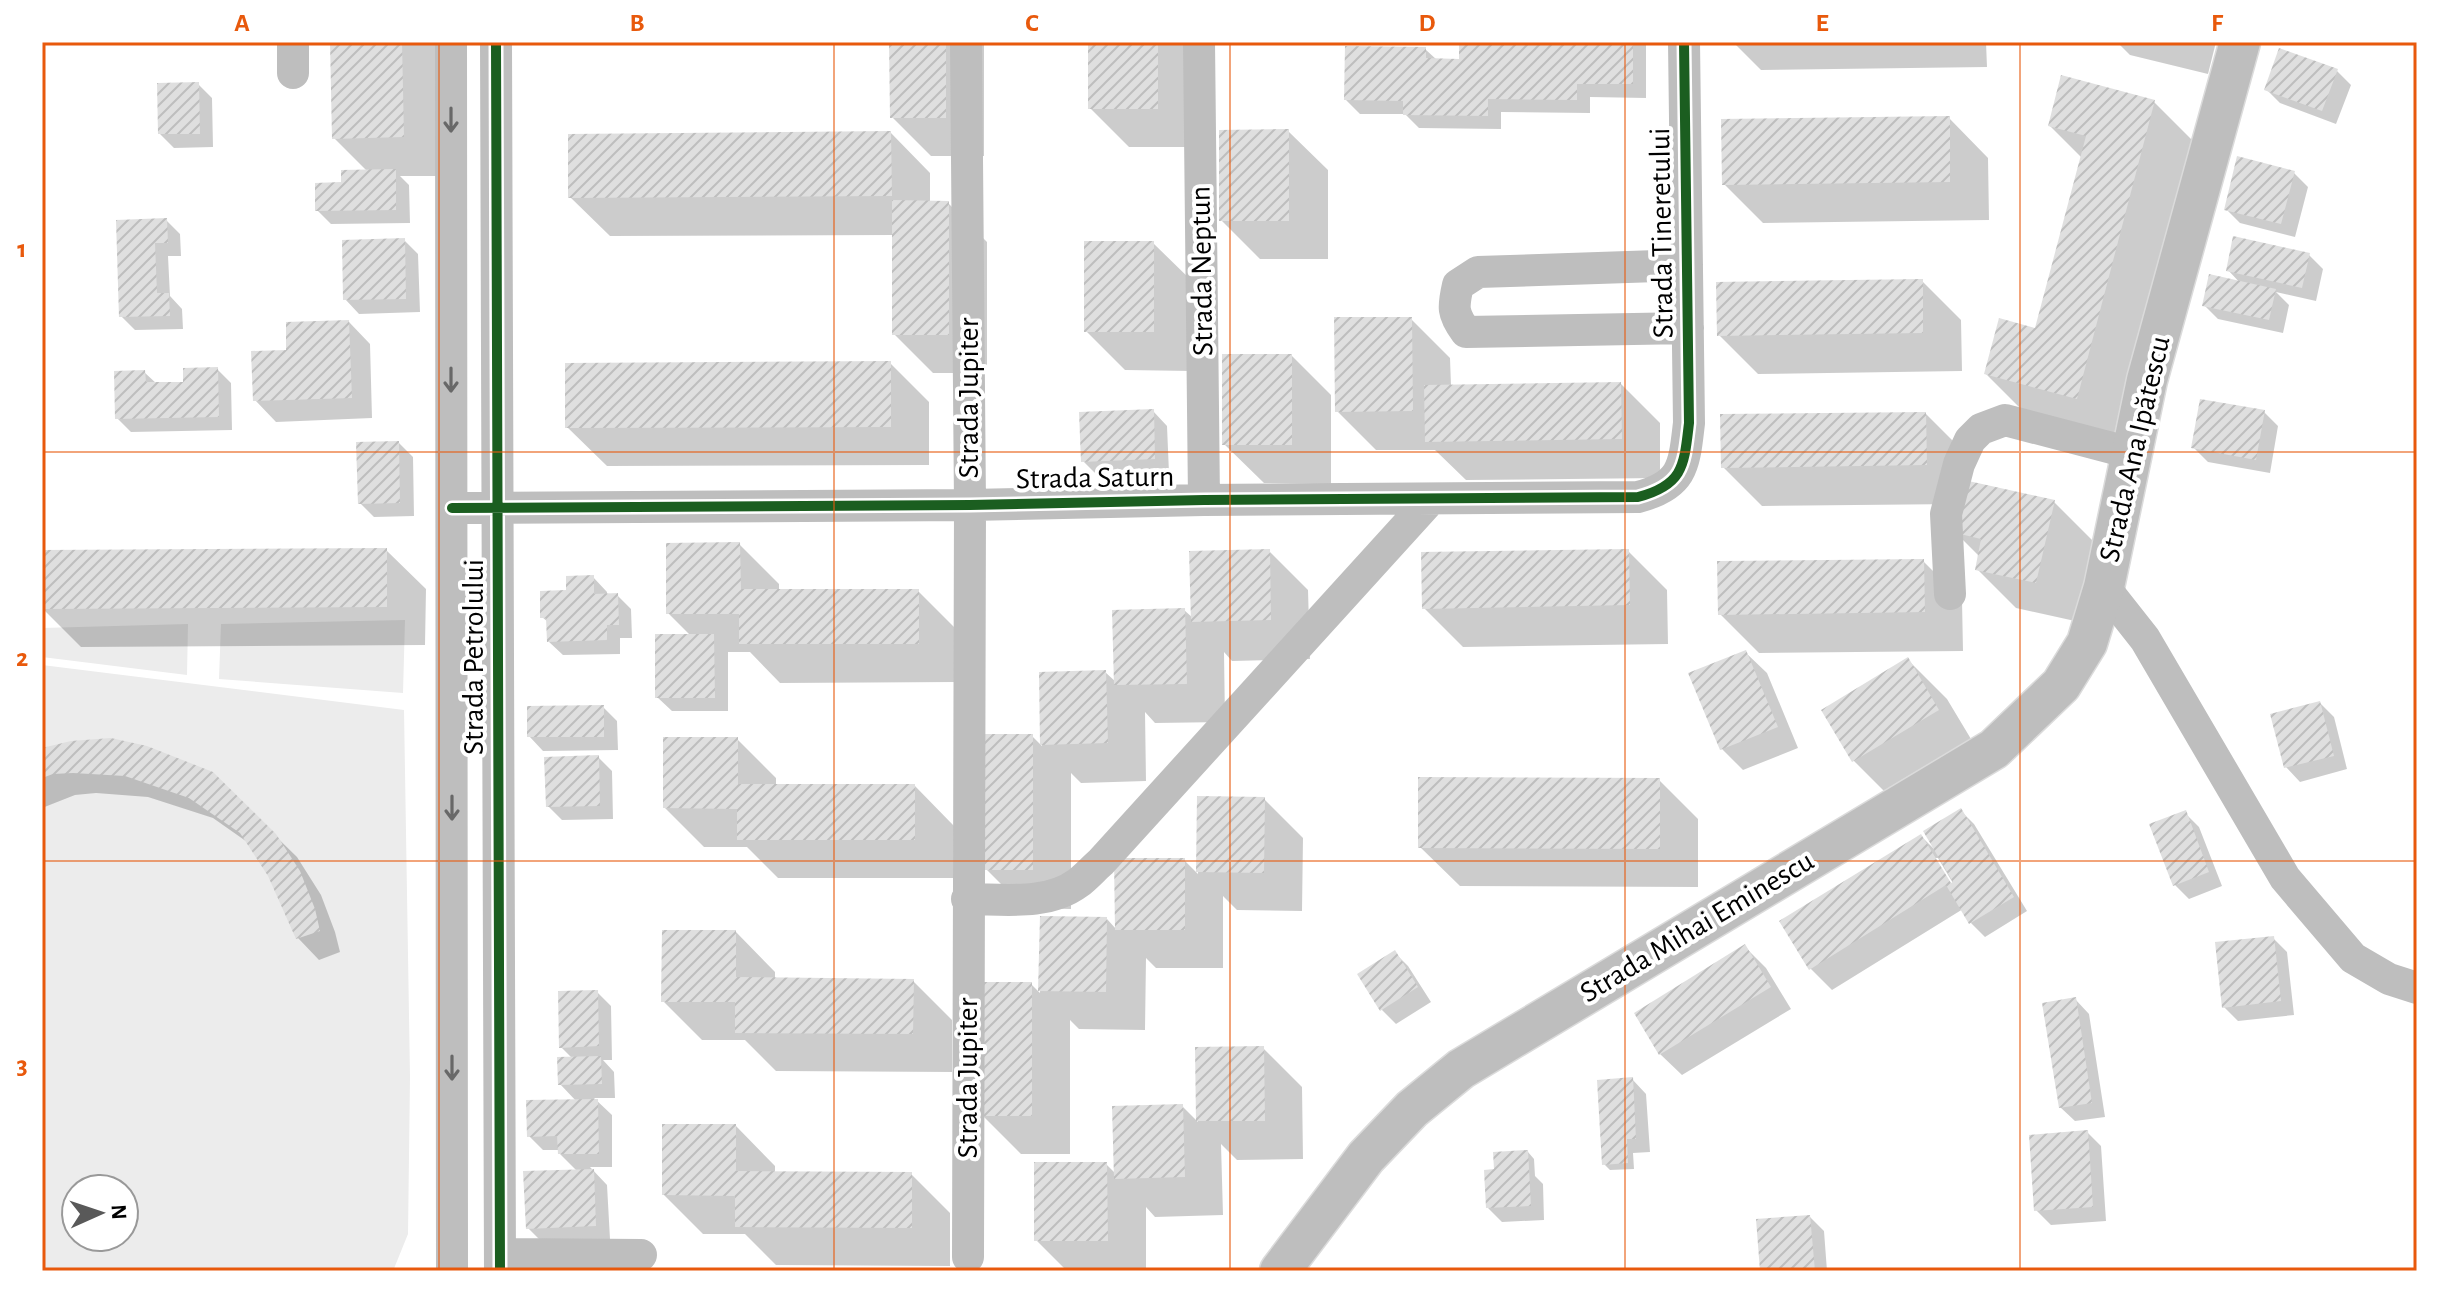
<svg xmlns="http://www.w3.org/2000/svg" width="2459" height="1313" font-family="'Alegreya Sans',sans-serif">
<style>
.grass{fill:#ececec;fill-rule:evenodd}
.shadow{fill:#0003;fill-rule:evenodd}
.building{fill:url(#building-hatch)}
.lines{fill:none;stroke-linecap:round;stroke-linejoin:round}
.major-casing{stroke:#dbdbdb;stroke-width:43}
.minor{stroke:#bebebe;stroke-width:32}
.major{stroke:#bebebe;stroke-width:40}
.cycleway-casing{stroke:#fff;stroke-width:15}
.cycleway{stroke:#1b5e20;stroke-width:10}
.oneway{stroke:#686868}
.grid{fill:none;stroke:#e8590c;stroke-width:2;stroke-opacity:0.55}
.labels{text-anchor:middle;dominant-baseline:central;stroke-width:8;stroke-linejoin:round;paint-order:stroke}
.street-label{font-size:30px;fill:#000;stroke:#fff}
.neatline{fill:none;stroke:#e8590c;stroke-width:3}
.grid-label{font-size:26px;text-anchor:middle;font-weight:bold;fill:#e8590c}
</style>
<defs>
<pattern id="building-hatch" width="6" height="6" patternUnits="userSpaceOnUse" patternTransform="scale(2)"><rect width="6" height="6" fill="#dfdfdf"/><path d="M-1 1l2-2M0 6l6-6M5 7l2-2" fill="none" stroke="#bebebe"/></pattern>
</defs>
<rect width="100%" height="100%" fill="#fff"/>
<path class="grass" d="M405,620L403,693L219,679L221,624Z
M188,624L187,675L42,657V628Z
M42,665L404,710L410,1077L408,1234L393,1271H42ZM76,1189H124V1237H76Z"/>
<path class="shadow" d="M332,42H440L443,176H400L409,185L410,223L331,224L317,210L367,171L334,138Z
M891,42H984V156H931L892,117Z
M1090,42H1180L1196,58V147H1129L1090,108Z
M1461,42H1644L1646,44V98L1590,97V113L1501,112V129L1419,128L1405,114H1360L1346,100L1425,49L1437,60L1461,61Z
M1733,42H1986L1987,67L1761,70Z
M2117,42H2216L2208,74L2130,55Z
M2337,71L2351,85L2336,124L2280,103L2266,89Z
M198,84L212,98L213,147L174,148L160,134Z
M2154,102L2193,141L2116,437L2025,413L1986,374L2037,330L2082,158L2050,126Z
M1949,118L1988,158L1989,220L1763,223L1724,184Z
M1288,131L1328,170V259H1260L1221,220Z
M891,133L930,173V202L948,203L987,242V373H933L894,334V235L610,236L570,197Z
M2294,173L2308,187L2295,237L2240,223L2226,209Z
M166,220L180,234L181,256H168L170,296L182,309L183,329L135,330L121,316L118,222Z
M404,240L418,254L420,312L359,314L345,299Z
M1153,243L1193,282L1192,371L1125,370L1086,331Z
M2309,255L2323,269L2316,301L2276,292L2289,305L2283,333L2218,319L2204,305L2241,284L2228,270Z
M1922,281L1961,320L1962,371L1758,374L1719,335Z
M1411,319L1450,358L1451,386L1621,384L1660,423V478L1466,480L1435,450H1376L1337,411Z
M349,322L370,344L372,418L276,422L255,400L289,352Z
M1292,356L1331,395V484L1264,483L1224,444Z
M890,363L929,402V465L607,466L567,427Z
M217,369L231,383L232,430L131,432L117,418L144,372L157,384H185Z
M1153,411L1167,426L1169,473L1097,475L1083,461Z
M2264,412L2278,426L2270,473L2208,462L2193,447Z
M1926,414L1965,453V482L2054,502L2093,541L2075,621L2016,608L1977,569L1980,557L1954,531L1960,504L1762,506L1723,467Z
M399,443L413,457L414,516L374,517L360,503Z
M739,544L779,584V591H918L957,630V682L780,683L750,652H728V711H672L657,697L691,636L668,613Z
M386,550L426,589L425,645L81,647L42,608V552Z
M1269,551L1308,590L1310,659L1232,661L1224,652L1225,722L1155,723L1145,712L1146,781L1081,783L1071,773V909L1025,908L986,869L1032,736L1042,746L1041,673L1105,672L1116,682L1184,610L1193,618Z
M1628,551L1667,590L1668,644L1463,647L1424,608Z
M1923,561L1962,600L1963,651L1759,653L1720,614Z
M593,577L607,592V596L617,595L631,609L632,638H620V654L563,655L548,641V622L542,617L568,592Z
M1745,652L1767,673L1798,748L1743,770L1722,749Z
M1908,660L1947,699L1977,749L1893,800L1854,761L1824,711Z
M2320,703L2334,717L2347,769L2300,782L2286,767Z
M603,707L617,721L618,750L543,751L529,736Z
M737,739L776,778V786H915L954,826L953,878H778L747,847H704L665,808Z
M42,750L212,774L297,857L321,895L335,932L340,952L319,960L298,938L270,875L250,844L213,818L148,797L96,793L75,795L42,808Z
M598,757L612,771L613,819L562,820L548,806Z
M1659,780L1698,819V887L1460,886L1420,847Z
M1199,798L1264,799L1303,838L1302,911L1237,910L1223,896V968H1156L1146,958L1145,1030L1079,1029L1070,1020V1154H1021L982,1115L1031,984L1040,993L1042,918L1107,919L1116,929L1184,860L1198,874Z
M1960,810L1974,824L2027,911L1985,937L1971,923L1963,909L1832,990L1810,968L1921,836L1935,850ZM1933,858H1938L1957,890L1954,892Z
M2185,813L2199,827L2222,886L2189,899L2175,885Z
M736,932L775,972V980L913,981L952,1020V1072L776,1071L745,1040H702L663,1001Z
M2273,938L2287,952L2294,1015L2238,1021L2224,1007Z
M1745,947L1766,968L1791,1009L1682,1075L1660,1054Z
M1394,952L1408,966L1431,1002L1396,1024L1382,1010Z
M597,992L611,1006L612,1060H603L614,1072L615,1098H594L612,1115V1167H590L607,1185L610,1239L542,1242L528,1228L577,1171L560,1154V1150H543L529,1136L577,1102L560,1084L573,1059L561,1047Z
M2075,999L2089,1014L2105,1117L2075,1121L2060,1107Z
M1263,1048L1302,1087L1303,1159L1237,1160L1221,1144L1223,1215L1155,1217L1146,1207V1271H1067L1036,1240L1106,1164L1116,1174L1182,1106L1198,1122L1197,1049Z
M1632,1079L1646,1094L1650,1152L1633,1153L1634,1169L1610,1170L1604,1164Z
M736,1126L775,1166V1174H911L950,1213V1266L776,1265L745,1234H703L664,1195Z
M2087,1132L2101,1146L2106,1221L2051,1225L2036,1210Z
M1528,1152L1534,1159L1535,1176L1543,1184L1544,1220L1502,1222L1488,1208Z
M1810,1217L1824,1231L1827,1271H1762Z"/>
<path class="building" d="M330,42H402L404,137L332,139Z
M889,42H946V118H890Z
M1088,42H1158V109H1088Z
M1459,42H1633V84H1577V100L1488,99V116L1403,115V101L1344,100L1345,46L1426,47V58L1459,59Z
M2279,48L2338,69L2322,111L2264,90Z
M2061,75L2155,100L2077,399L1984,374L1999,318L2035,328L2086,136L2048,126Z
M199,82L200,134H158L157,83Z
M1950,116V182L1722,185L1721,119Z
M1289,129V221H1219V130Z
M891,131L892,196L568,198V134Z
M2237,156L2295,171L2281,224L2224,210Z
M396,169V210L315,211V183L341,182V170Z
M892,200L949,201V335H892Z
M167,218L168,243H155L157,293H169L170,316L119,317L116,220Z
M2233,236L2310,253L2302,288L2226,271Z
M405,238L406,299L343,300L342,240Z
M1084,241H1154V332H1084Z
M2209,274L2276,289L2269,320L2202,306Z
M1923,279V333L1717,336L1716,282Z
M1334,317H1412L1413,411L1335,412Z
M349,320L352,398L253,401L251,351L286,350V322Z
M1222,354H1292V445H1222Z
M891,361V427L565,428V363Z
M218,367L219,417L115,419L114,371L145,370L146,382H183V368Z
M1621,382L1622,439L1425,442L1424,385Z
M2200,399L2265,410L2256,460L2191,448Z
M1154,409L1155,459L1081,462L1079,412Z
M1926,412L1927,465L1721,468L1720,414Z
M399,441L400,503L358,504L356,442Z
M1964,480L2055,500L2036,583L1975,570L1981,539L1952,532Z
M740,542L741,589H919V644H739V614H666V543Z
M387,548V607L42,609V550Z
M1270,549L1271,620L1191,622L1189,551Z
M1629,549L1630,605L1422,609L1421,552Z
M1924,559L1925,612L1718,615L1717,561Z
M594,575V594L618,593L619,625H607V640L547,642L546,618H540V591L566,590V576Z
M1185,608L1187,684L1114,685L1112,610Z
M655,634H714L715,698H655Z
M1746,650L1778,727L1720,750L1688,673Z
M1908,657L1939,710L1852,762L1821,710Z
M1106,670L1108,743L1040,745L1039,672Z
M2320,701L2334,756L2284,768L2270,714Z
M604,705V737H527V706Z
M983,734H1033V870H984Z
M663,737H738V784H915V840H737V809L663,808Z
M111,738L147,746L213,772L276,834L300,871L315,909L320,931L296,939L268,876L240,833L189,798L125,776L73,773L53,774L42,778V748L71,741Z
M599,755L600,806L546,807L544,757Z
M1418,777L1660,778V849L1418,848Z
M1197,796L1265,797L1264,873L1196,872Z
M1961,808L2014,897L1969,924L1946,885L1809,970L1779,921L1921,834L1951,883L1953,882L1923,831Z
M2186,810L2209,872L2173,886L2149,824Z
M1114,858H1185V930H1115Z
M1040,916L1107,917L1106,992L1038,991Z
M662,930H736V977L914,979L913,1034L735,1033V1002H661Z
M2274,936L2281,1001L2222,1008L2215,942Z
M1745,944L1771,987L1659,1055L1634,1013Z
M1395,950L1418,987L1380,1011L1357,974Z
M980,982H1032V1116H980Z
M598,990L599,1046L559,1048L558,991Z
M2076,997L2092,1103L2059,1108L2042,1003Z
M1264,1046L1265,1121H1196L1195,1047Z
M601,1056L602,1084L558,1085L557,1057Z
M1633,1077L1636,1139H1627L1628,1163L1602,1165L1597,1080Z
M598,1099L599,1154H558L557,1136L527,1137L526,1100Z
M1183,1104L1185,1177L1114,1179L1112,1106Z
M662,1124H736V1171L912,1172V1228L735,1227V1196L662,1195Z
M2088,1130L2093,1207L2034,1211L2029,1135Z
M1528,1150L1531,1206L1486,1208L1484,1170L1494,1169L1493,1152Z
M1034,1162H1107L1108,1241H1034Z
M594,1169L596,1226L526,1229L523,1171Z
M1810,1215L1815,1271H1760L1756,1219Z"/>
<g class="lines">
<g class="major-casing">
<path id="major" d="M1280,1271L1366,1157L1412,1109L1461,1069L1994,749L2061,685L2087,643L2104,587L2147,380L2240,42"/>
</g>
<path class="minor" d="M451,42L452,1271
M496,42L500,1271
M966,42L970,505L968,1257
M1199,42L1204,500
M293,73V42
M1687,265L1478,272L1458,285C1453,307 1452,313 1466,332L1688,328
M452,508L970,505L1204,500L1638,497C1684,485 1684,465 1689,423L1684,42
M2104,587L2145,639L2285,878L2353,958L2389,979L2417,988
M1950,594L1946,514L1959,464L1970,440L1981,429L2005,420L2131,453
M967,899C1003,899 1047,906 1078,883C1086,877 1093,869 1101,862L1431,499
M500,1254L641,1255"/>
<use href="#major" class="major"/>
<g class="cycleway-casing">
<path id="cycleway" d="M496,42L500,1271
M452,508L970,505L1204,500L1638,497C1684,485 1684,465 1689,423L1684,42"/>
</g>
<use href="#cycleway" class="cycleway"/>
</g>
<defs><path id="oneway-shaft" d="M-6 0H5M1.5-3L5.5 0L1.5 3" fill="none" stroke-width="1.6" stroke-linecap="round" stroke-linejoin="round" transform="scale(2)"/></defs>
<g class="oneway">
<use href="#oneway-shaft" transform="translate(451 120) rotate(90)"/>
<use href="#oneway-shaft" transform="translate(451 380) rotate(90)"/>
<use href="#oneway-shaft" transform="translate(452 808) rotate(90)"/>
<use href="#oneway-shaft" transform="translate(452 1068) rotate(90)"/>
</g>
<path class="grid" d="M439,42V1271M834,42V1271M1230,42V1271M1625,42V1271M2020,42V1271M42,452H2417M42,861H2417"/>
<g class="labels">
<g class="street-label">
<text transform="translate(1662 233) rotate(-91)">Strada Tineretului</text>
<text transform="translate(1202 271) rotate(-91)">Strada Neptun</text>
<text transform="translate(969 398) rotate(-90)">Strada Jupiter</text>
<text transform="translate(2135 449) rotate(-77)">Strada Ana Ipătescu</text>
<text transform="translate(1095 478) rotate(-1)">Strada Saturn</text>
<text transform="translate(474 657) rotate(-90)">Strada Petrolului</text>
<text transform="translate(1697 927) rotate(-31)">Strada Mihai Eminescu</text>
<text transform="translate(968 1078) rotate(-90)">Strada Jupiter</text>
</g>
</g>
<rect width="2459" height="1313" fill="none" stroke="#ffffff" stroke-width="88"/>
<g transform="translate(100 1213) rotate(87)"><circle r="38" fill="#ffffff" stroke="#999999" stroke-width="2"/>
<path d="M0-6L14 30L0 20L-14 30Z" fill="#595959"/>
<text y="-12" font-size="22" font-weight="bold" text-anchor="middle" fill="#000000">N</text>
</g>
<rect x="44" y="44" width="2371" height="1225" class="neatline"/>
<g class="grid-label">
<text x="242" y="31">A</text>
<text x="637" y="31">B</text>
<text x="1032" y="31">C</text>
<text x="1427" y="31">D</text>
<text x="1822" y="31">E</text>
<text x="2217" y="31">F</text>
<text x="22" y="257">1</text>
<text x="22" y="666">2</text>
<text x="22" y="1074">3</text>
</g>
</svg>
